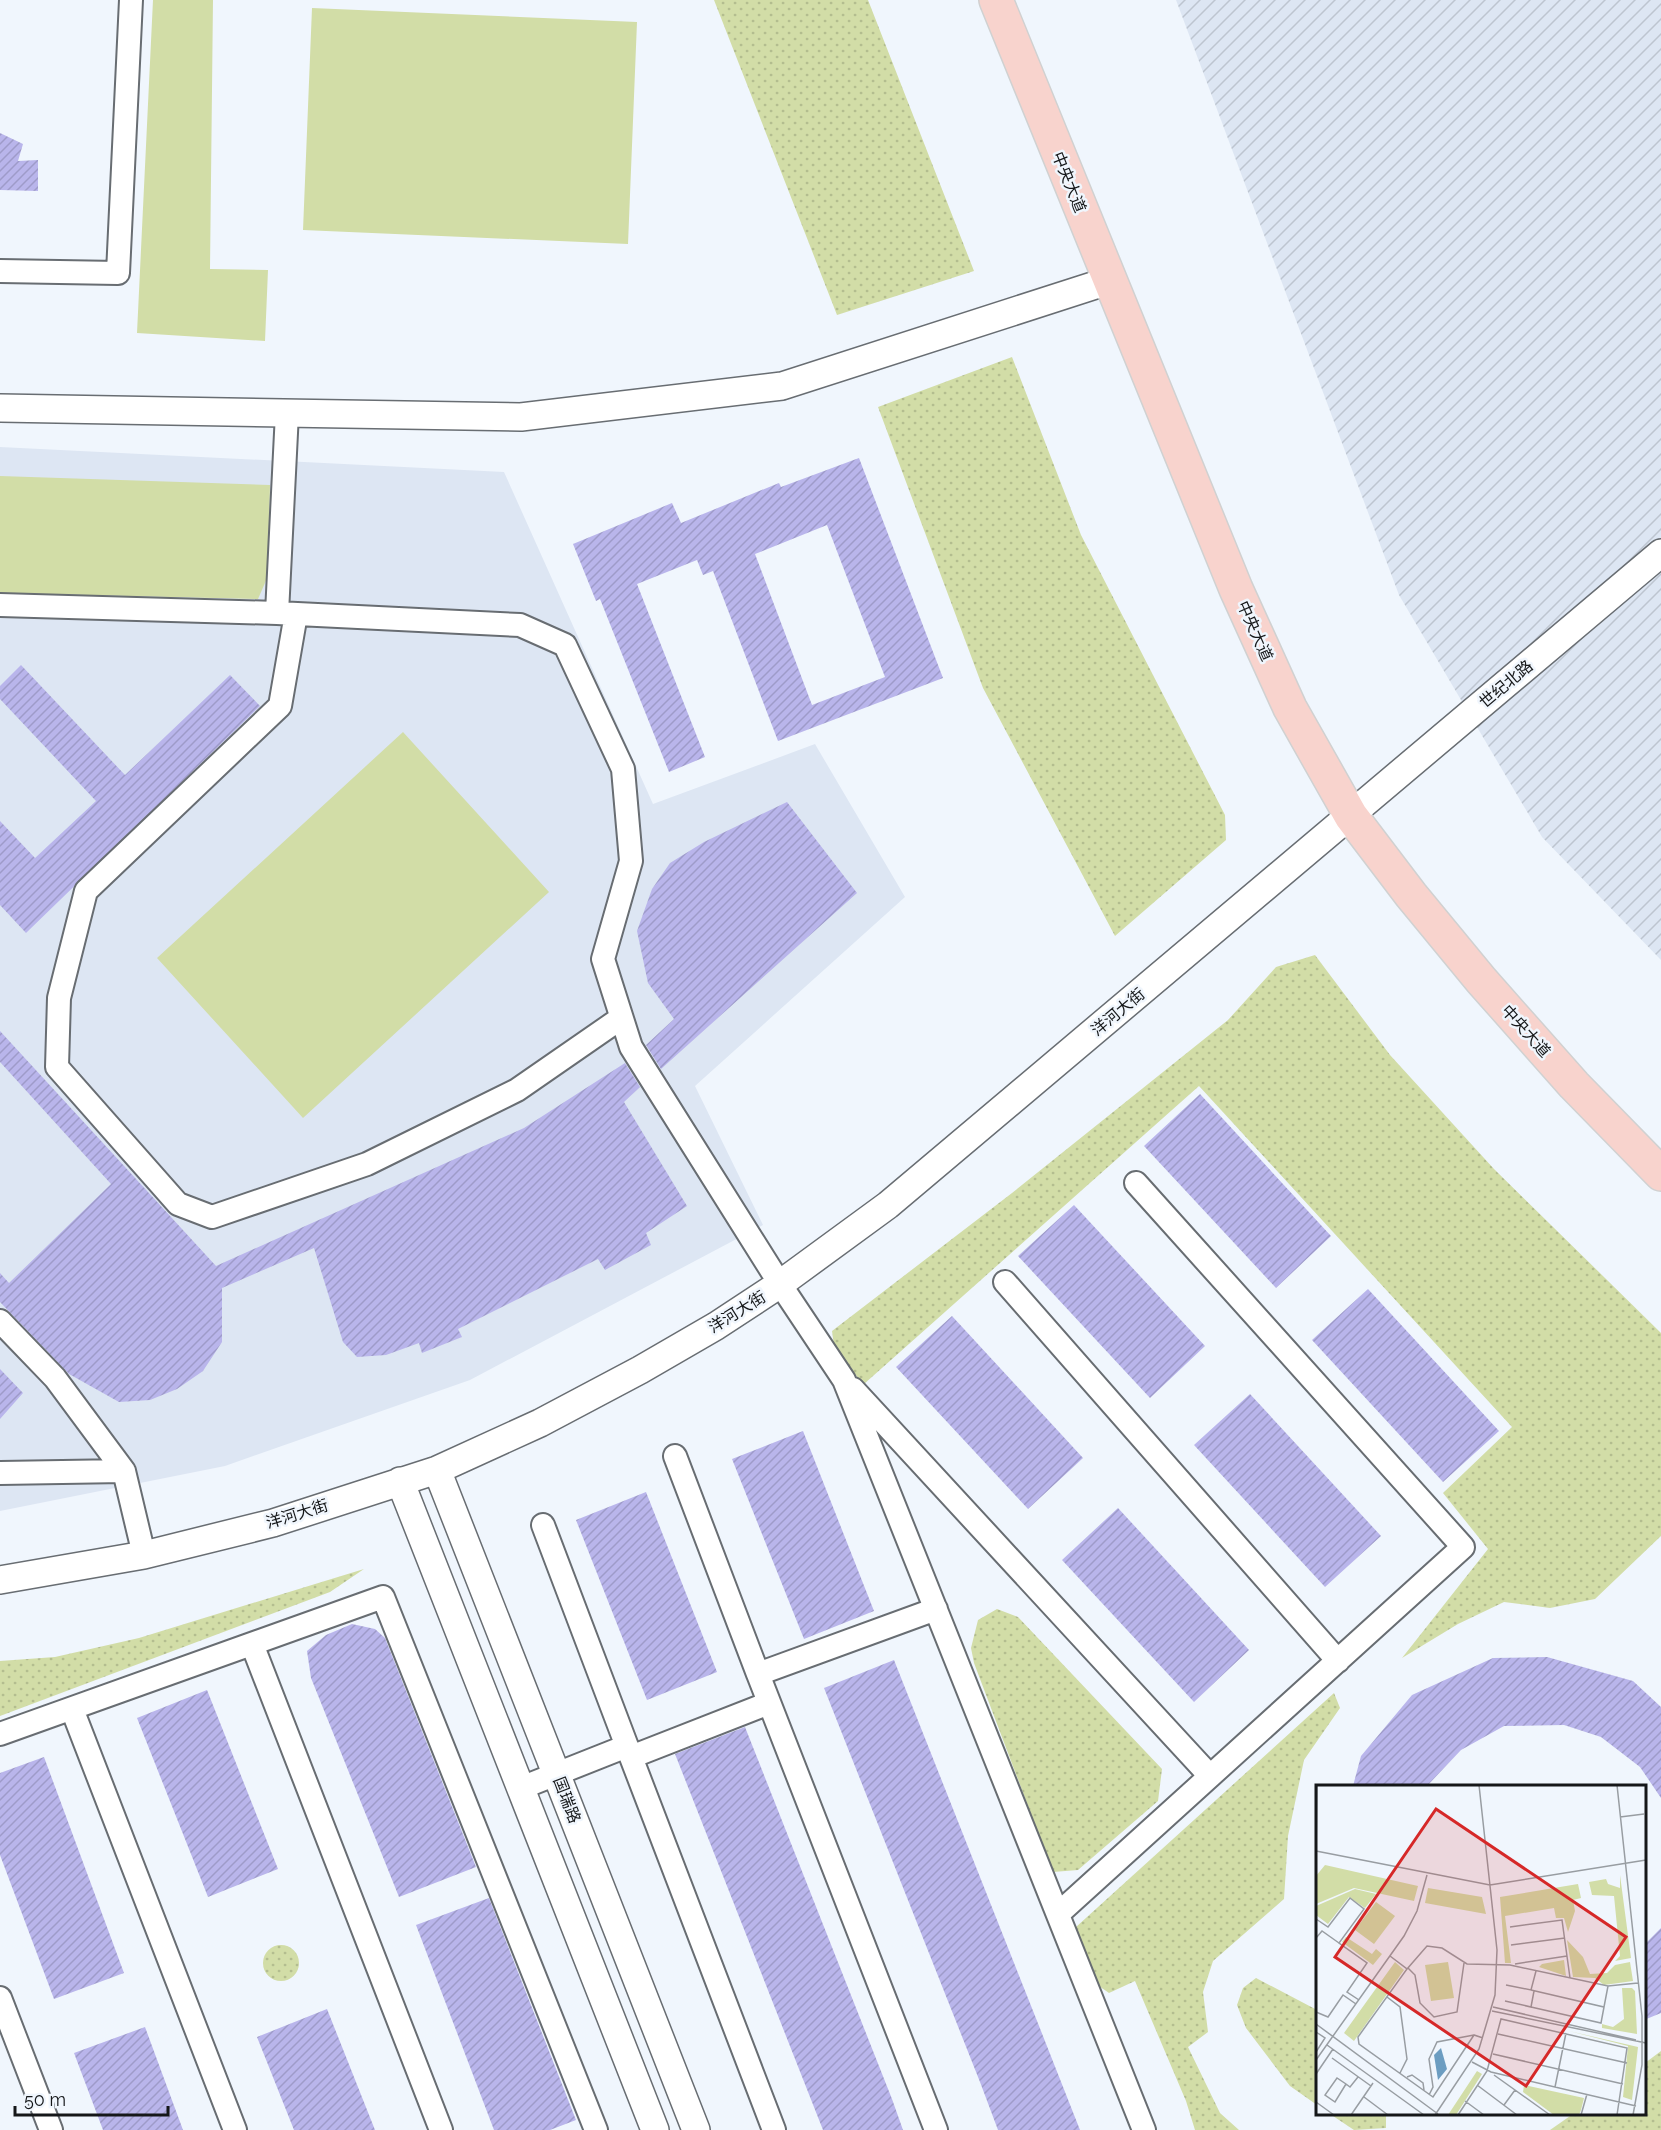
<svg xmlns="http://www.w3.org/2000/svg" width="1661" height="2130" font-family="Raleway,'Noto Sans SC',sans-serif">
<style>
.built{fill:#dde6f3}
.industrial{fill:url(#industrial-furrows)}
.grass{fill:url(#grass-dots)}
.garden{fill:#d2dda7}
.building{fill:url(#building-hatch);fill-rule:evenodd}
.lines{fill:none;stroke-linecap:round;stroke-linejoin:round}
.minor-casing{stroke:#686d72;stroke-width:26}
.tertiary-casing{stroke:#686d72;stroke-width:30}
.primary-casing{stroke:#d0d1d1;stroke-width:36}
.minor{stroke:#fff;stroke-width:22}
.tertiary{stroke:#fff;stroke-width:27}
.primary{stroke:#f8d3cd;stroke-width:33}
.labels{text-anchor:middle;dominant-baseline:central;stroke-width:5;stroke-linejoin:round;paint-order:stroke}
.street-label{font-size:16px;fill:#151719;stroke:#f0f6fd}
.inset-road{fill:none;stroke:#989da2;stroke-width:1.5}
.view{fill:#d62828;fill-opacity:0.15;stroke:#d62828;stroke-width:3}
.inset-edge{fill:none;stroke:#151719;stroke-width:3}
</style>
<defs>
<pattern id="industrial-furrows" width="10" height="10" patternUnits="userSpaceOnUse" patternTransform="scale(1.5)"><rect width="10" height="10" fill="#dde6f3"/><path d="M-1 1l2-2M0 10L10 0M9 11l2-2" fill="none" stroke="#bdc5d0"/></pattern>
<pattern id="grass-dots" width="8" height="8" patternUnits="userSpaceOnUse" patternTransform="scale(1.5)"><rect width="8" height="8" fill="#d2dda7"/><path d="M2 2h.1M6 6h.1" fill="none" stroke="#b3bd8f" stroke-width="1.8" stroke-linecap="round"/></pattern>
<pattern id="building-hatch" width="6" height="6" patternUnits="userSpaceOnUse" patternTransform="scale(1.5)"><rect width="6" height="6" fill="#b9b5eb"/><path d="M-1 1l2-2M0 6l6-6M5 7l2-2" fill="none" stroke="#9e9bc9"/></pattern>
</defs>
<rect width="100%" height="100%" fill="#f0f6fd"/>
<path class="built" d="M0,447L504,472L653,804L815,744L905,897L695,1086L763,1225L470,1380L225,1466L0,1511Z"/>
<path class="industrial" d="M1176,0H1661V960L1542,837L1399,595Z"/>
<path class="grass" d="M714,0H868L974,271L837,315Z
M1012,357L1081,535L1225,815L1226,840L1115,936L983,688L878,407Z
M1315,955L1390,1055L1494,1169L1661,1333V1536L1595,1599L1550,1608L1504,1602L1458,1624L1402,1658L1488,1549L1443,1493L1512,1427L1199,1086L864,1384L835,1353L832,1331L1012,1193L1228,1020L1276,967Z
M364,1569L330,1592L0,1716V1661L55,1657L139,1638Z
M997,1609L1018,1617L1162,1769L1158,1801L1078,1870L1053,1872L974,1663L971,1648L978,1620Z
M1334,1693L1340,1708L1304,1760L1288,1836L1284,1899L1213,1961L1203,1992L1208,2032L1188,2047L1220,2113L1239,2130H1195L1186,2101L1135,1981L1109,1993L1099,1986L1076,1927Z
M263 1963a18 18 0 1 1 36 0a18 18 0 1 1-36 0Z
M1256,1978L1317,2010V2105L1290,2086L1246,2028L1237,2005L1243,1988Z
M1661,2051V2130H1550L1573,2114H1644L1645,2063Z
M1330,2114H1386V2128L1354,2130Z"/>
<path class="garden" d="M153,0H213L210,269L268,270L265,341L137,333Z
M312,8L637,22L628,244L303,230Z
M0,476L270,485L268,576L258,599L0,593Z
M403,732L549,892L303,1118L157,958Z"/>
<path class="building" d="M0,133L23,144L18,161L38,160V191L0,190Z
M859,458L943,678L778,741L713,571L703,575L697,560L637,584L705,757L669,772L600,599L596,601L573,544L672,503L681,523L779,483L781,487ZM827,525L885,677L812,705L755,554Z
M21,665L125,775L230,675L260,706L26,933L0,905V821L35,858L96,801L0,699V686Z
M787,802L857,893L661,1069L646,1045L674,1019L648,983L637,931L652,889L670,863L704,842Z
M0,1031L216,1266L524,1128L625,1063L640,1087L624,1102L687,1206L646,1233L651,1245L605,1270L598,1259L458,1329L462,1337L422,1353L419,1343L386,1355L357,1357L343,1342L314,1248L222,1288V1342L203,1371L177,1389L150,1400L119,1402L69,1374L0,1302V1273L9,1283L111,1184L0,1062Z
M1200,1094L1331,1236L1276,1288L1144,1146Z
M1074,1205L1205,1346L1150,1398L1018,1256Z
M1368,1289L1499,1431L1443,1482L1312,1340Z
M952,1316L1083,1458L1028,1509L896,1367Z
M0,1369L23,1393L0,1419Z
M1250,1394L1381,1536L1325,1587L1194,1445Z
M803,1431L874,1611L804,1639L732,1459Z
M646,1492L717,1672L647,1700L576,1520Z
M1118,1508L1249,1650L1194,1702L1062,1560Z
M352,1624L375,1629L385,1638L476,1867L399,1897L311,1678L307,1651L326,1635Z
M1547,1657L1633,1681L1661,1707V1798L1640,1767L1601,1737L1564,1725L1504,1726L1461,1750L1427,1786H1353L1361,1756L1412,1695L1493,1658Z
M894,1660L1041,2031L1080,2130H998L980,2082L824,1688Z
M207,1690L278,1869L208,1897L137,1718Z
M745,1727L892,2099L903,2130H823L675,1754Z
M44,1757L124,1973L54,1999L0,1855V1773Z
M489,1898L576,2120L550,2130H494L416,1925Z
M1661,1928V2013L1644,2020V1945Z
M327,2009L375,2130H294L257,2037Z
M145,2027L183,2130H103L74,2053Z"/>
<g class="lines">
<g class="minor-casing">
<path id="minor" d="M0,271L118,273L131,0
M0,605L277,613L287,413
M277,613L520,625L565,645L623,769L631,861L603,959L631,1047L780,1284L844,1380L1144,2130
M296,614L280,706L86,891L59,998L57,1067L178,1204L212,1217L367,1164L517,1090L621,1018
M1005,1282L1338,1661
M0,1321L55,1378L124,1471
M853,1389L1210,1776
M675,1456L758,1674L936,1609
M0,1473L124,1471L144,1555
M543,1525L631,1757L769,1703
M252,1644L441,2130
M758,1674L936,2130
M72,1709L235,2130
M0,1734L383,1597L596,2130
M631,1757L774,2130
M521,1788L627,1746
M1058,1914L1463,1547L1136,1183
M0,1998L51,2130"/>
</g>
<g class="tertiary-casing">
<path id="tertiary" d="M0,408L521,417L782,386L1108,281
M437,1470L696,2130
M400,1481L655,2130
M0,1580L144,1555L273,1523L437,1470L540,1423L640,1370L716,1326L780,1284L888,1205L1661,553"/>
</g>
<g class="primary-casing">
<path id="primary" d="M996,0L1236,589L1290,708L1351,816L1411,895L1481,980L1574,1085L1661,1174"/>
</g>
<use href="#minor" class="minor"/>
<use href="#tertiary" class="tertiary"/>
<use href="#primary" class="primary"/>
</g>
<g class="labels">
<g class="street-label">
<text transform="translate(1069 182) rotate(68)">中央大道</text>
<text transform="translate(1255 631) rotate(66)">中央大道</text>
<text transform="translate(1506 684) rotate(-40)">世纪北路</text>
<text transform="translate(1118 1012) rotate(-40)">洋河大街</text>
<text transform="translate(1526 1031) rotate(48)">中央大道</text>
<text transform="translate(737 1312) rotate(-32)">洋河大街</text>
<text transform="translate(297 1514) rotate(-17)">洋河大街</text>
<text transform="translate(567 1800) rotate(69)">国瑞路</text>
</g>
</g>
<g transform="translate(1316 1785)">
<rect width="330" height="330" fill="#f0f6fd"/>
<path d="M9,80L102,101L98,116L38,103L0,119V91ZM304,90L315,173L299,176L304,171L298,111L276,110L273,97L290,94L292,99L304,103ZM262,99L265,113L257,115L259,126L252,147L248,133H240L238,123L189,131L195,178H189L184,112ZM112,103L166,112L170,129L109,118ZM251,155L267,172L274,189L291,188L299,180L314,177L317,196L288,200L279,193L257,192ZM248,175L250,191L223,182L226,179ZM306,203H316L319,206L321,249L286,243V239L297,242L308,234ZM253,246L322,262L316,315L307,312L312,261ZM161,286L166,289L140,330H132Z" fill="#d2dda7"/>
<path d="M208,300L268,313L265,325L263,330H238L207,307Z" fill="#d2dda7"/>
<path d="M39,104L60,109L49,123L33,112L12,139L0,130V121ZM60,117L79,131L58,159L39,145ZM30,152L56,169L60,164L66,169L57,180L26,157ZM79,177L88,185L38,256L28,248ZM132,177L138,213L115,216L109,180Z" fill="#d2dda7"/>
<path d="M125,263L131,284L122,295L118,270Z" fill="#6c9dc1"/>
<path class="inset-road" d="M301,0L326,231V280L317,330M304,32L328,29M0,66L174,100L330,75M0,71L1,0M0,134L12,142L34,113L48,124L23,158L51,178L31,207L43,215M194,142L246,135L254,193M0,153L6,146L23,158M195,160L249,153M74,171L91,184L42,252L43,259L117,312L158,250L167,253M199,179L251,171M92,183L99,190L104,218L118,232L141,227L148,178M91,184L111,161L126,163L151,179L194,180L292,201L322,198M190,200L215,205L220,186M215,205L288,222L292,201M71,212L84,222L91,274L84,288M189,216L215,222L218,206M177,222L320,255M215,222L285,238L288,222M176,226L330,258M0,227L12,232L27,210L40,219M0,239L122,329M0,247L9,253L0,267M182,249L311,278M11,260L108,330M177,269L307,299M16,273L55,301M0,275L88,151L101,126L111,90M156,277L175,287L320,321M0,289L17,264M178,290L234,330M91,292L96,290L107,298L108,305M30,299L19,317L9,310L21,293L30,299L34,302L42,292M161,300L201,330M239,302L250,248M113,310L117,302L113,274L121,257L158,250M48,312L72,330M149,316L168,330M0,317L18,330M188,320L199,305M35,330L57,298M119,330L163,264L179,210L181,165L163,0M142,330L171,286L185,234L311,263L301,330M265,330L271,309"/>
<path class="view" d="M120,24L310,152L210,301L19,172Z"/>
<rect width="330" height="330" class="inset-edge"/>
</g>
<path d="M15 2106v9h153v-9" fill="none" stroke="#151719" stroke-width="3"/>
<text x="24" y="2106" font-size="18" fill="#151719" stroke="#f0f6fd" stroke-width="4.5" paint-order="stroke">50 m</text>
</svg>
